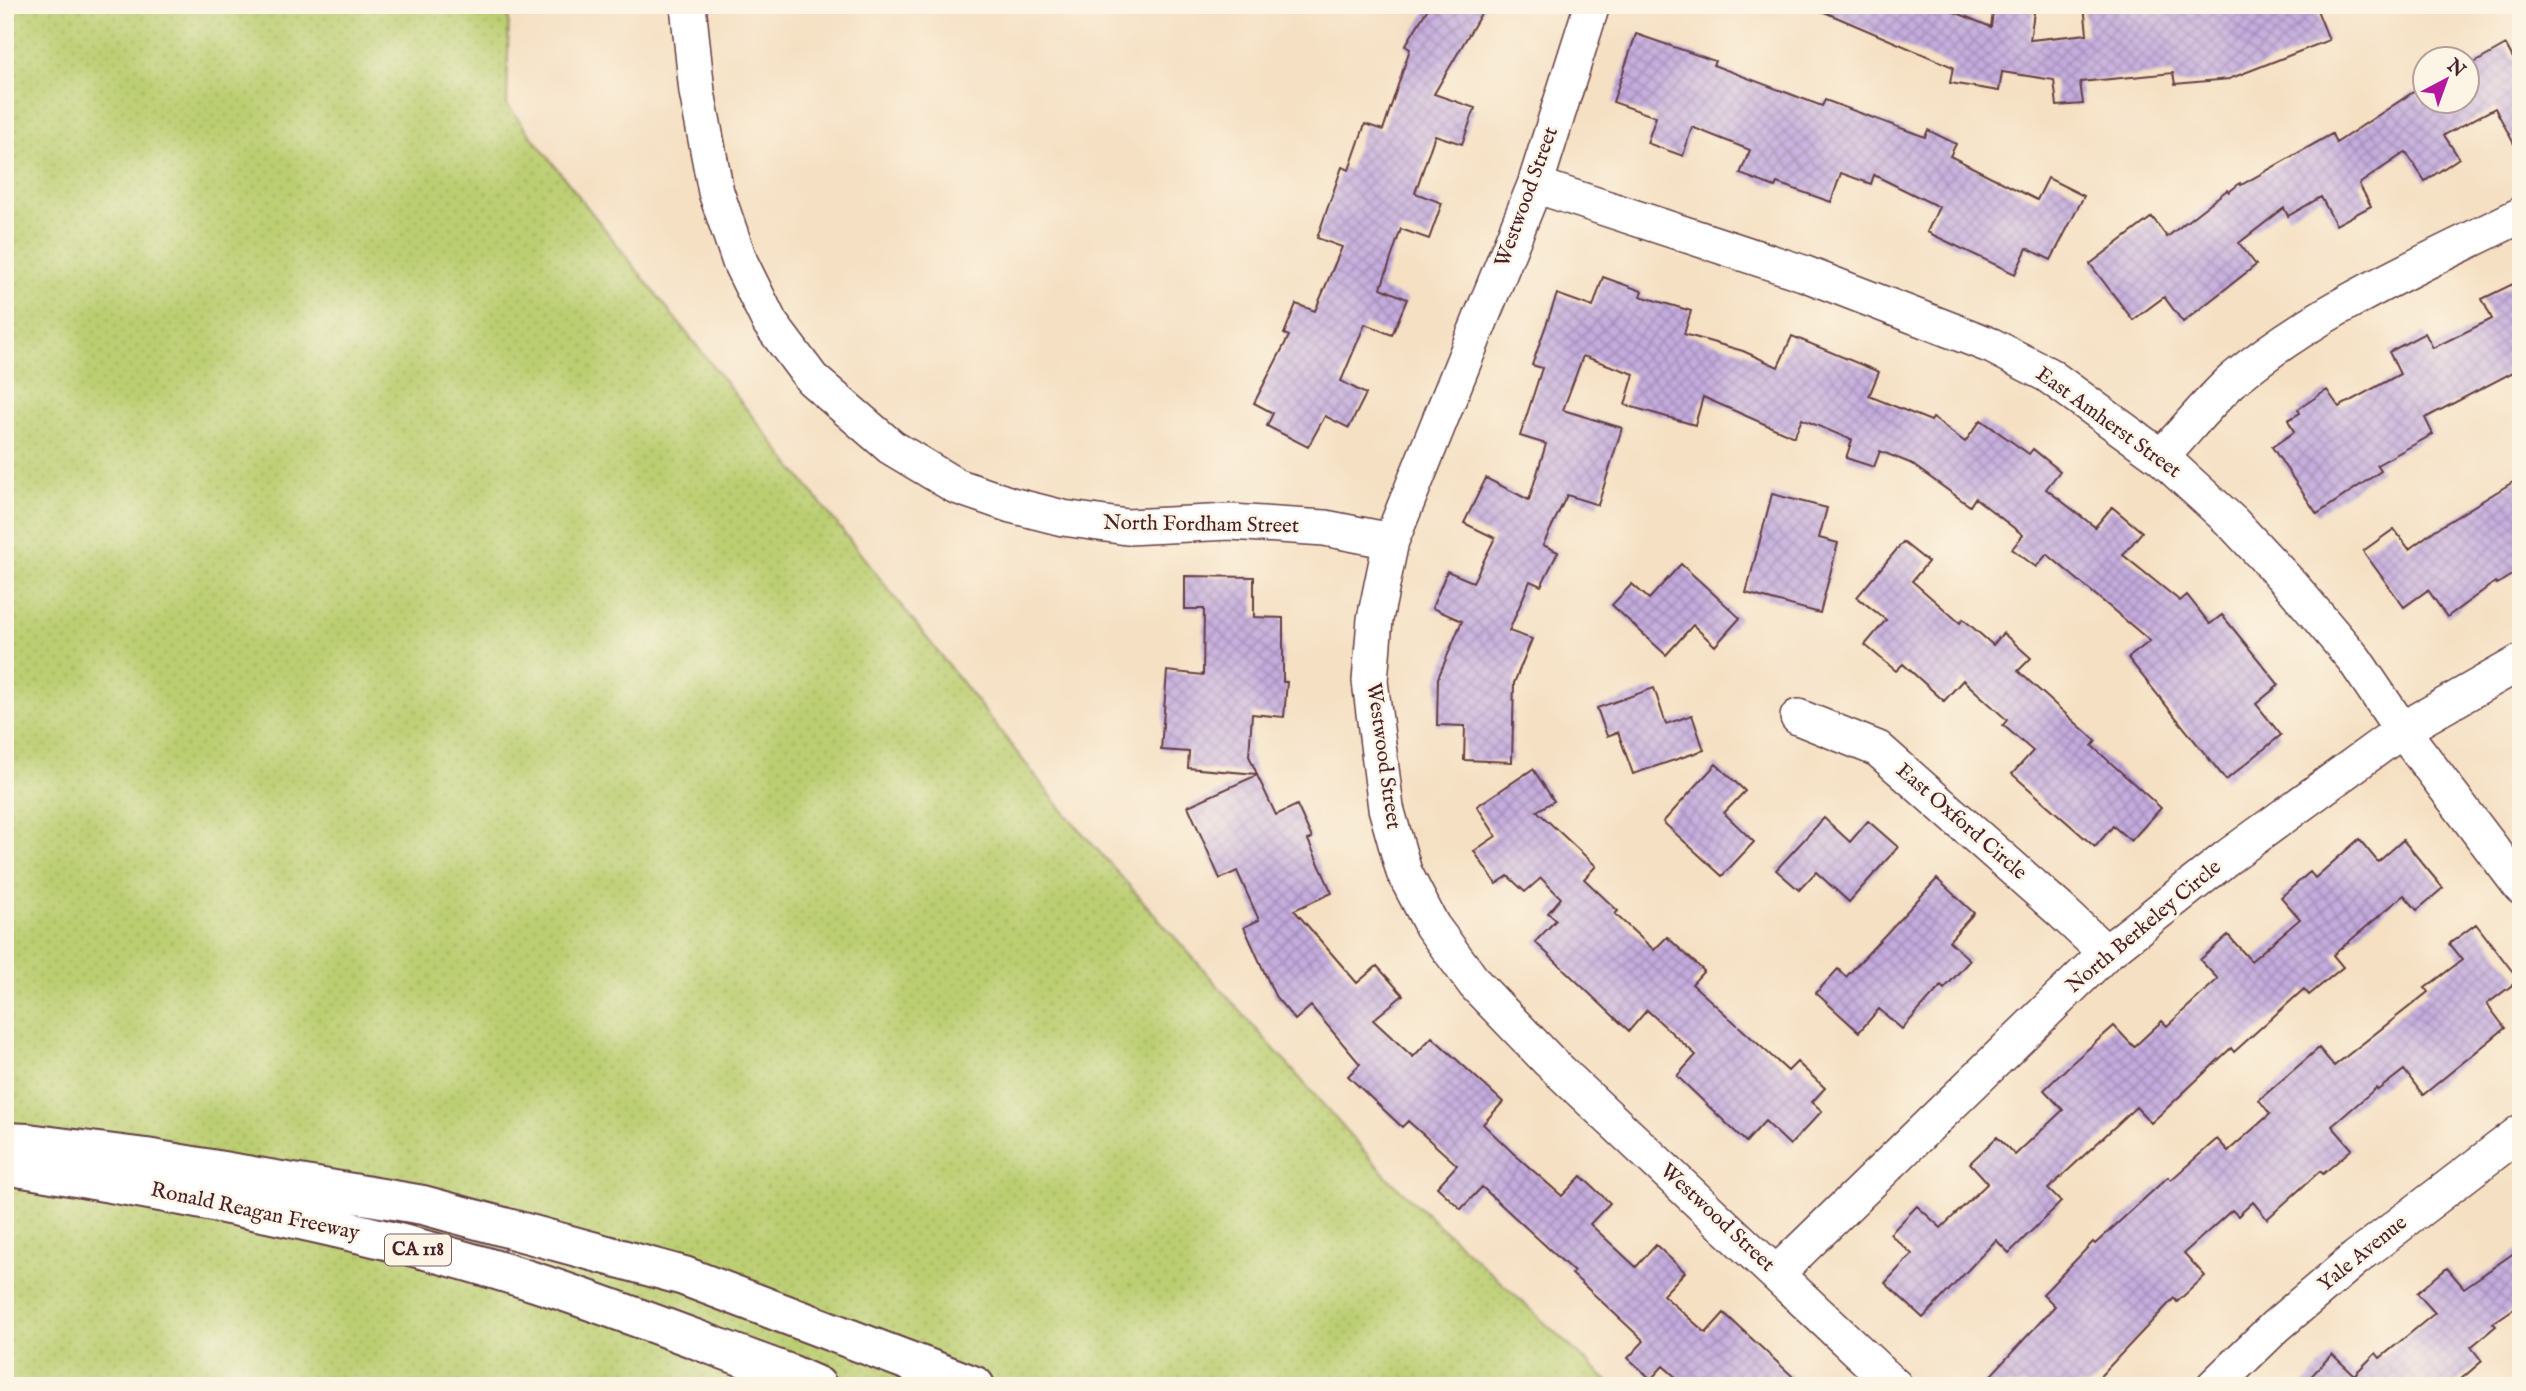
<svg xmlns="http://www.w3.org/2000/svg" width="2526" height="1391" font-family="'IM FELL English',serif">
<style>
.grass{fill:url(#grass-dots);stroke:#82764e;stroke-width:2}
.building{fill:url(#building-cross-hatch)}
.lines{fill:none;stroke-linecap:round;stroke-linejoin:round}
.street-casing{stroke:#643c42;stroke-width:38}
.highway-casing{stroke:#643c42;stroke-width:42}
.street{stroke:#fff;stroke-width:35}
.highway{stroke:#fff;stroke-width:38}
.labels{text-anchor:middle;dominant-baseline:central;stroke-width:5;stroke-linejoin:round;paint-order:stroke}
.shield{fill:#fcf5e5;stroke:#7f5f63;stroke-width:2}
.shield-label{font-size:19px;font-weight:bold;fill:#4a1f2b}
.street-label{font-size:21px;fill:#4a1f2b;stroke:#fcf5e5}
</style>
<defs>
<pattern id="grass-dots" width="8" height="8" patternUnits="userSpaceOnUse" patternTransform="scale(1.75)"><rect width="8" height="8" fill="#bbce71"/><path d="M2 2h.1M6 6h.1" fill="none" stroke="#a2b062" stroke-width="1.8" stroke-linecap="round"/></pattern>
<pattern id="building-cross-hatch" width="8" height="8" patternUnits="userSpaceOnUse" patternTransform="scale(1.75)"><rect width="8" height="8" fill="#c4acde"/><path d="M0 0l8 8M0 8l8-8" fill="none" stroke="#a18bb4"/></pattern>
</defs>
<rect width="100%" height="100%" fill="#fcf5e5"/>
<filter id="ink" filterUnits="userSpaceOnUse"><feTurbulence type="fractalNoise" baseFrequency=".0143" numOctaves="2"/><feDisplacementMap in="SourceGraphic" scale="14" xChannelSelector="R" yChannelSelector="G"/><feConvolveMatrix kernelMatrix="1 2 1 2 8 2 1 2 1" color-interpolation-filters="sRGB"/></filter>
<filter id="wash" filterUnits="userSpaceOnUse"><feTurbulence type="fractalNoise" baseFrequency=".00686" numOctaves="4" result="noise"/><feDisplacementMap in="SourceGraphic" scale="28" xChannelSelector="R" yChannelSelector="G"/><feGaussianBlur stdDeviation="1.57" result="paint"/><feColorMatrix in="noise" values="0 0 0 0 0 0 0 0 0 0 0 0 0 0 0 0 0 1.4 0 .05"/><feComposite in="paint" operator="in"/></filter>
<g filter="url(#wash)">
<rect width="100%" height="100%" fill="#f5e0c3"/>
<path class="grass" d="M5,5H509L507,105L1063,811L1389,1179L1613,1386H5Z"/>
<g id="blocks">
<path class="building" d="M1430,5H1486L1434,94L1475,108L1462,144L1435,135L1415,193L1442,203L1429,239L1401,229L1381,288L1407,299L1392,335L1365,324L1341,381L1366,394L1349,428L1325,416L1308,447L1267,426L1273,413L1254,403L1289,336L1284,334L1296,304L1315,311L1342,247L1317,238L1342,167L1349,170L1365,124L1383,130L1410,49L1405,46Z
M1808,5H1938L1991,27L1994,5H2035L2030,40L2087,34L2084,5H2315L2329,40L2229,79L2175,84L2173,73L2080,82L2083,104L2057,106L2054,80L2002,72L1999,91L1950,83L1953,67Z
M1636,34L1715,61L1713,65L1822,106L1825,100L1925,137L1928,130L1956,144L1950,156L2037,200L2048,178L2084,196L2051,260L2027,248L2015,274L1927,232L1939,207L1874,175L1871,184L1841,173L1831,202L1777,183L1775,187L1740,174L1750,150L1692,127L1683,156L1647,143L1656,117L1613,102Z
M2506,45L2521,73V157L2495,108L2444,135L2459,158L2425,181L2406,152L2359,184L2371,206L2336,225L2321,197L2288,216L2284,208L2239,243L2256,265L2183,322L2164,297L2133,320L2090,264L2152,217L2167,237L2227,190L2229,192L2240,183L2241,185L2332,134L2336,143L2415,91L2422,102H2467V67Z
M1603,277L1642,291L1640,296L1691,311L1684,334L1743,351L1778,367L1792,336L1879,372L1869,396L1931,421L1933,418L1965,442L1981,420L2029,454L2033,449L2060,471L2046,489L2095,527L2112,507L2142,532L2123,555L2180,601L2187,595L2210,624L2222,615L2279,685L2256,704L2281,735L2226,780L2128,658L2150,641L2047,554L2036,567L2012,549L2023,535L1975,498L1970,506L1910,463L1880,451L1874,467L1846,458L1852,440L1802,419L1794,437L1703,397L1695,425L1625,405L1634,374L1583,356L1563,410L1622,428L1598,505L1567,495L1543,545L1558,552L1541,586L1530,581L1509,631L1532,639L1514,683L1512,762L1464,760L1465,726L1437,725L1438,678L1462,621L1432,608L1447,571L1473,582L1495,538L1464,523L1486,478L1529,500L1546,444L1520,436L1542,368L1532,365L1557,294L1593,307Z
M2521,280V377L2517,370L2425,418L2433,434L2377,465L2381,471L2317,514L2272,447L2294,432L2288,420L2300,413L2298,409L2327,390L2339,407L2400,374L2389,352L2425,333L2433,348L2492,319L2482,299Z
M2521,477V569L2497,584L2495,582L2447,617L2428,590L2404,607L2363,551L2394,529L2409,549L2435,530Z
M1772,494L1827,508L1819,538L1838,543L1820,613L1746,593Z
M1903,542L1928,562L1912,581L1960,623L1963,619L1993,645L2003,633L2031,658L2018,671L2096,741L2092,746L2161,808L2131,841L2113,826L2095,847L2012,774L2033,751L2003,725L2007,720L1963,680L1944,701L1903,664L1896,671L1865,645L1886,620L1857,597Z
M1681,564L1740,618L1715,646L1693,625L1666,655L1612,605L1632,584L1649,599Z
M1185,576L1254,577V617L1283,618V682H1287L1284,717L1252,714L1249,756L1257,774L1188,768L1189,752L1161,750L1167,671L1203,675L1204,609H1185Z
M1654,688L1666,724L1692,715L1704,750L1633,774L1618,732L1607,736L1597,708Z
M1716,764L1745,791L1724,813L1754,842L1722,876L1663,822Z
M1533,769L1554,801L1537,811L1596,866L1584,879L1618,911L1615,914L1654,950L1667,937L1704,971L1692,984L1788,1071L1797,1062L1825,1088L1812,1102L1822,1111L1790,1145L1765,1121L1746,1142L1677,1076L1696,1055L1647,1010L1629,1031L1535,942L1556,920L1548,913L1561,898L1541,878L1525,892L1508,876L1496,884L1474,851L1496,836L1477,806Z
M1257,775L1276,815L1297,805L1312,838L1308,840L1332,893L1294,910L1357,983L1377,966L1403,995L1373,1020L1413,1057L1432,1037L1503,1102L1483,1124L1513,1153L1562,1196L1581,1176L1610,1203L1590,1224L1636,1267L1656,1245L1685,1272L1663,1295L1706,1333L1724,1313L1803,1386H1686L1663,1366L1651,1379L1628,1358L1644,1341L1572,1274L1574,1272L1482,1187L1461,1209L1437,1187L1457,1165L1408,1121L1402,1127L1348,1076L1360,1064L1311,1006L1295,1020L1275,996L1244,927L1259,920L1237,871L1220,879L1188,806Z
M1824,818L1850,842L1868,821L1898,847L1849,902L1816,872L1799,890L1776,870Z
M2359,839L2378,862L2403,840L2443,888L2417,910L2404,895L2333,955L2343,967L2309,995L2304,989L2234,1052L2231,1048L2151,1123L2136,1107L2048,1189L2061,1202L2009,1253L1996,1240L1923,1318L1885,1283L1912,1254L1890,1234L1917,1206L1941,1228L1988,1183L1970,1163L1997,1137L2015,1155L2063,1110L2044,1090L2071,1064L2114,1026L2134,1047L2162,1021L2167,1026L2218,979L2200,960L2228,935L2251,961L2300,919L2281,897L2310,872L2315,878Z
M1937,879L1974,913L1949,941L1970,960L1944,989L1941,986L1902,1029L1879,1009L1859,1032L1816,993L1838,969L1846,977Z
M2476,924L2519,980L2487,1004L2505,1028L2423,1095L2404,1070L2378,1090L2376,1088L2332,1126L2352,1149L2323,1174L2320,1171L2267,1219L2253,1202L2238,1216L2232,1210L2184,1253L2205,1276L2177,1302L2174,1298L2091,1386H1981L2055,1306L2043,1294L2093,1242L2095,1244L2168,1177L2171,1180L2217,1139L2228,1151L2270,1114L2259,1100L2319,1048L2334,1066L2428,992L2425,988L2462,960L2449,944Z
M2521,1248V1304L2493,1323L2496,1326L2471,1347L2482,1361L2453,1386H2302L2332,1354L2354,1375L2376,1353L2380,1358L2435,1313L2417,1293L2447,1268L2464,1288Z"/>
</g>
</g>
<g filter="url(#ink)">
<use href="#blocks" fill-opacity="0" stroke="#643c42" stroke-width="2"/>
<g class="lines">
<g class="street-casing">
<path id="street" d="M688,5L697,92L716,192L740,262L770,323L812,379L891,447L956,486L1011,505L1063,518L1127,527L1230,522L1325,528L1391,541
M1592,5L1535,185L1391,541L1375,619L1370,681L1386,808L1404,872L1432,926L1475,984L1549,1061L1895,1386
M1535,185L1803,273L1992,346L2048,375L2161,457L2233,523L2292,586L2354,659L2402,730L2521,887
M2161,457C2185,432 2208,402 2234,379C2319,308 2423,264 2521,215
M1798,717L1878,749L2059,909L2106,953
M1777,1273L2106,953L2229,856L2402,730L2521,662
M2214,1386L2276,1326L2356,1258L2521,1132"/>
</g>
<g class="highway-casing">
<path id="highway" d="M5,1142L28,1143L146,1158L423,1205L684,1276L975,1386
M5,1165C180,1194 363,1227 532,1281C619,1309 704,1343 790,1374L817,1386"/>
</g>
<use href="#street" class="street"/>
<use href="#highway" class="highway"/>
</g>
</g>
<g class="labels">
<rect class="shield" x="385" y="1234.5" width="66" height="31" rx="5"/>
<g class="shield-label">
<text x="418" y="1250">CA 118</text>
</g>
<g class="street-label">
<text transform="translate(1527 197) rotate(-70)">Westwood Street</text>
<text transform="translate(2108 423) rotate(36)">East Amherst Street</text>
<text transform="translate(1201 525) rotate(1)">North Fordham Street</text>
<text transform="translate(1383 756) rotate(82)">Westwood Street</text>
<text transform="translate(1961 822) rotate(41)">East Oxford Circle</text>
<text transform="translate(2144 927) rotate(-40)">North Berkeley Circle</text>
<text transform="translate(255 1212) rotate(12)">Ronald Reagan Freeway</text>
<text transform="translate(1717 1218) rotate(43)">Westwood Street</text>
<text transform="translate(2363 1254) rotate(-39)">Yale Avenue</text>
</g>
</g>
<rect width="2526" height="1391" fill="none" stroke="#fcf5e5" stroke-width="28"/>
<g transform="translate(2446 80) rotate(41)"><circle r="33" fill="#fcf5e5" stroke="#b59f9b" stroke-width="2"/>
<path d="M0-5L12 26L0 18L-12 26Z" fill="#b5179e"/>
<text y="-10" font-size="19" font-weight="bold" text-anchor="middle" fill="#4a1f2b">N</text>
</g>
</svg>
